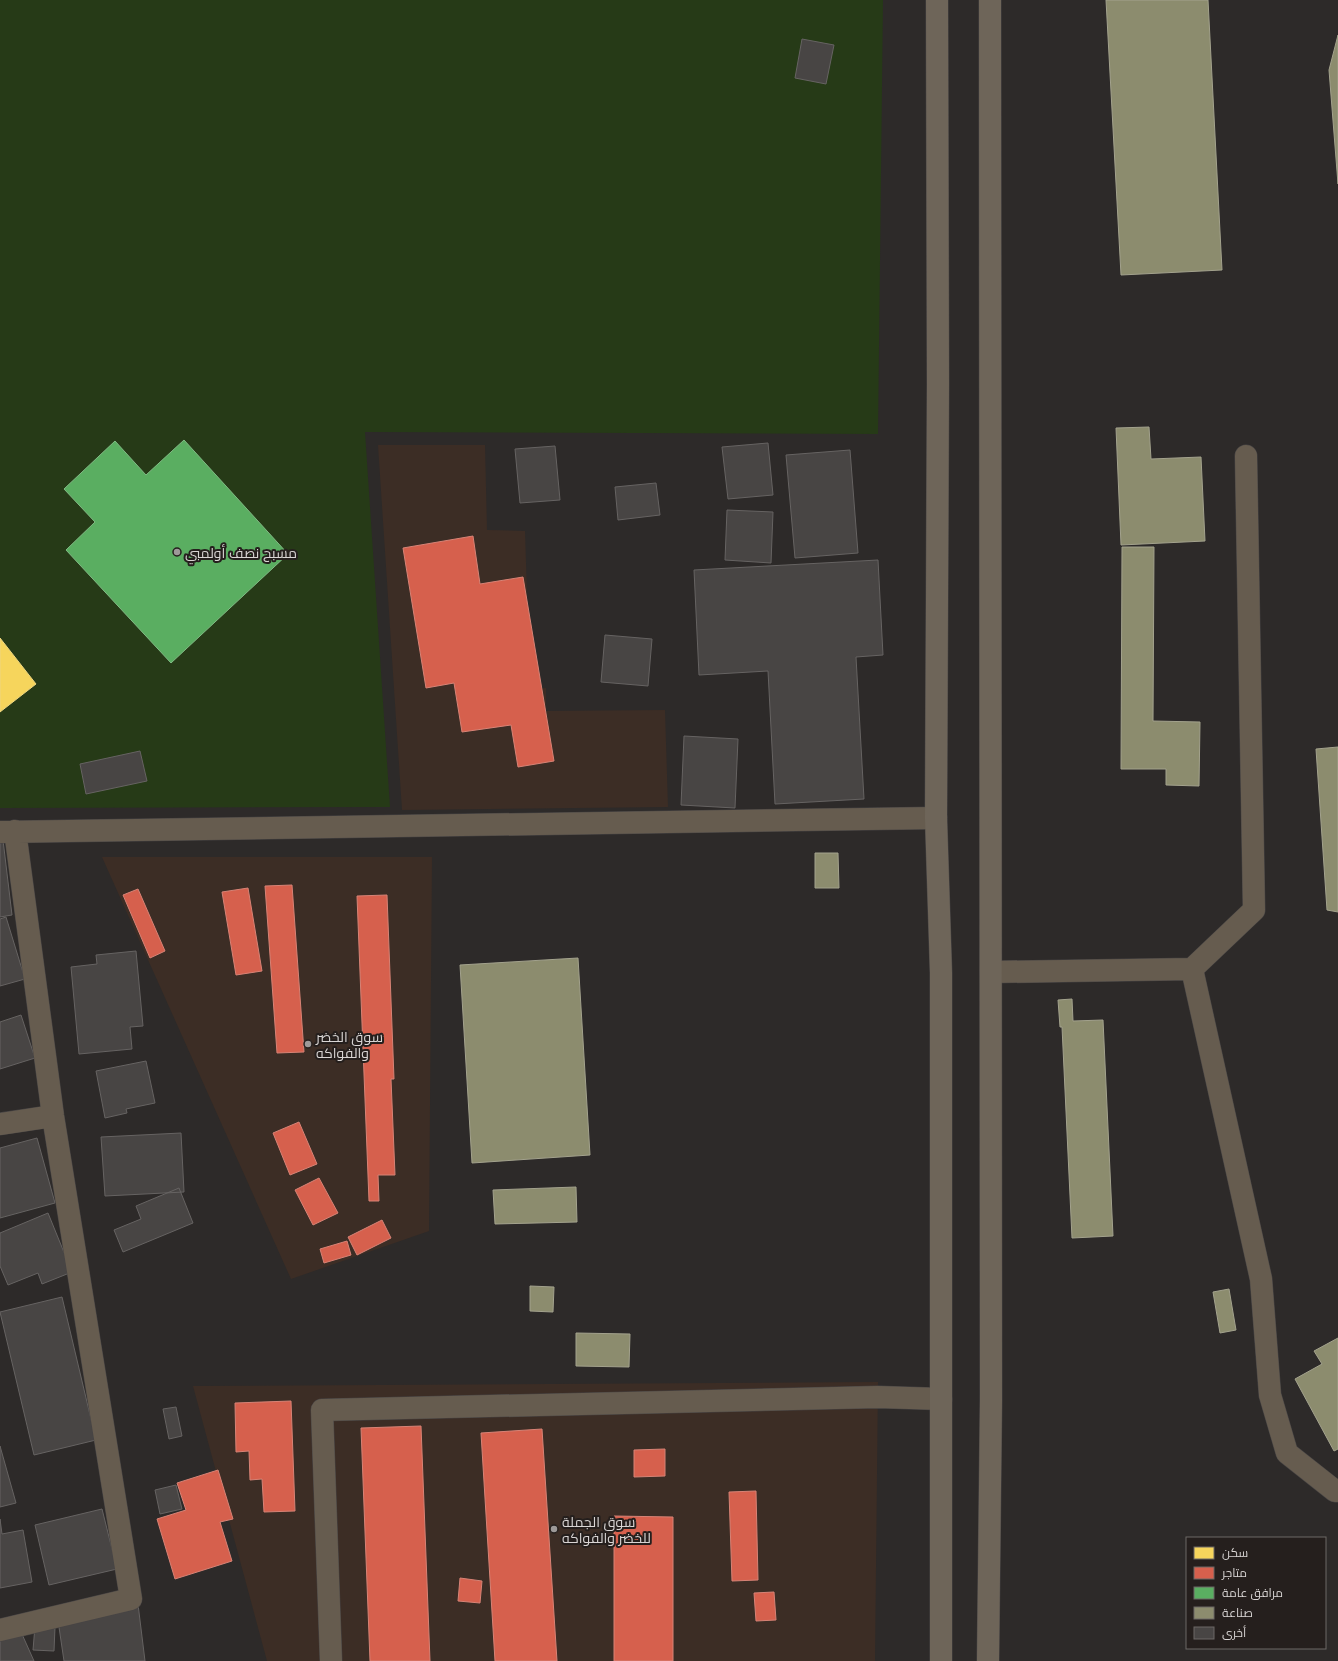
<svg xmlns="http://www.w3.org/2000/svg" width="1338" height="1661" font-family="'Open Sans',Cairo,sans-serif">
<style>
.commercial{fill:#3c2d25}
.green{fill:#263a17}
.homes{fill:#f6d55c;stroke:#edd580}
.shops{fill:#d6604d;stroke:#d78376}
.public{fill:#5aae61;stroke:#80ba84}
.industry{fill:#8c8c6e;stroke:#a3a28d}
.building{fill:#484544;stroke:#666362}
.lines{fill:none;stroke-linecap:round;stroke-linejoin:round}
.minor-casing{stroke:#484545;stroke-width:23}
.highway-casing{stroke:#484545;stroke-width:23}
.minor{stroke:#665c4f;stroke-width:22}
.highway{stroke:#6e6559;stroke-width:22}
.poi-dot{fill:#9d9998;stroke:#251f1d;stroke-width:1.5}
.labels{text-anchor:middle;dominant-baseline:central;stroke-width:4;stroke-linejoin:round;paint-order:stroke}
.poi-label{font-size:14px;fill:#d9d5d4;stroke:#251f1d;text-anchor:start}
</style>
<rect width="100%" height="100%" fill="#2d2a29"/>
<path class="commercial" d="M378,445H485L487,530L525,531L530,689L546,688V711L665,710L668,807L402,810Z
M102,857H432L429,1231L291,1279Z
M878,1382L875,1661H267L193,1386Z"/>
<path class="green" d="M0,0H883L878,434L365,432L390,807L0,808Z"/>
<path class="homes" d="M0,638L36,684L0,712Z"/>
<path class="shops" d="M473,536L480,584L523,577L554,761L518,767L511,725L462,732L454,683L426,688L403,548Z
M292,885L304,1052L277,1053L265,886Z
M248,888L262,971L236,975L222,892Z
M138,889L165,951L150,958L123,895Z
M387,895L394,1079H391L395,1175H378L379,1201H369L357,896Z
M299,1122L317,1164L290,1175L273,1133Z
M319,1178L338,1213L313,1225L295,1190Z
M382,1220L391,1238L357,1255L348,1237Z
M347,1241L351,1255L324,1263L320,1249Z
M291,1401L295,1511L264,1512L262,1479L250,1480L249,1451L236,1452L235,1403Z
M421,1426L430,1661H370L361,1428Z
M542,1429L557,1661H495L481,1433Z
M665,1449V1476L634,1477V1450Z
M218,1470L233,1519L220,1522L232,1561L175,1579L157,1519L186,1510L177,1483Z
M756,1491L758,1580L732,1581L729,1492Z
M614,1516L673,1517V1661H614Z
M460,1578L482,1581L480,1603L458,1601Z
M774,1592L776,1620L756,1621L754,1593Z"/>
<path class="public" d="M184,440L288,554L171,663L66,550L95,522L64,489L115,441L146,475Z"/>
<path class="industry" d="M1106,0H1208L1222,270L1121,275Z
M1338,35V184L1329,70Z
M1149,427L1151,459L1201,457L1205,541L1121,545L1116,428Z
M1122,547H1154L1153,721L1200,722L1199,786L1166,785V769H1121Z
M1338,747V912L1327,910L1316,749Z
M815,853H838L839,888H815Z
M578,958L590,1155L472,1163L460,965Z
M1072,999L1073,1021L1103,1020L1113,1236L1072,1238L1062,1027H1060L1058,1000Z
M576,1187L577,1222L495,1224L493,1190Z
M530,1286L554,1287L553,1312L530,1311Z
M1229,1289L1236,1330L1220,1333L1213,1292Z
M576,1333L630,1334L629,1367L576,1366Z
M1338,1338V1449L1334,1451L1295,1379L1322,1364L1314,1351Z"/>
<path class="building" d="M802,39L834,45L826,84L795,78Z
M768,443L773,495L728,499L722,447Z
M555,446L560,500L520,503L515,449Z
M850,450L858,553L795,558L786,455Z
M656,483L660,515L618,520L615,487Z
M727,510L773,512L771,563L725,560Z
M878,560L883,655L856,657L864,799L775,804L768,671L699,675L694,570Z
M605,635L652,639L648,686L601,682Z
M684,736L738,739L735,808L681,805Z
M140,751L147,781L86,794L80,764Z
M3,840L12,915L0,917V841Z
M6,917L25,979L0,986V919Z
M136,951L143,1026L130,1027L132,1049L79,1054L71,967L97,964L96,955Z
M21,1015L35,1058L0,1069V1022Z
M146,1061L155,1103L126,1109L127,1113L105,1118L96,1071Z
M181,1133L184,1192L105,1196L101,1137Z
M37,1138L55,1203L0,1218V1148Z
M179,1188L193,1223L123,1252L114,1230L141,1219L136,1206Z
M48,1213L72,1272L42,1284L38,1273L8,1285L0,1266V1233Z
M62,1297L96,1440L34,1455L0,1312Z
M176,1407L182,1436L169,1439L163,1409Z
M0,1446L16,1503L0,1507Z
M176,1485L182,1509L160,1514L155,1490Z
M102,1509L117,1569L49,1585L35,1525Z
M0,1519L2,1534L23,1530L32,1582L0,1588Z
M137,1596L145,1661H64L56,1607Z
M17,1623L34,1661H0V1631Z
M35,1626L55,1627L54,1651L33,1650Z"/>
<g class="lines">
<g class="minor-casing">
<path id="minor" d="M0,832L936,818
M1192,969L1254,910L1246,456
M991,972L1192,969L1261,1279L1270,1395L1287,1453L1335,1491H1338
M0,1124L53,1116
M0,1630L131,1599L53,1116L15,831
M331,1661L322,1410L878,1397L941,1399"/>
</g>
<g class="highway-casing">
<path id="highway" d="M937,0L938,383L936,818L941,973V1661
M988,1661L991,1400L990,0"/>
</g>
<use href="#minor" class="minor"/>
<use href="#highway" class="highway"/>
</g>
<g class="poi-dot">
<circle cx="177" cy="552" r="4"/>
<circle cx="308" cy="1044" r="4"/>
<circle cx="554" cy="1529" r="4"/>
</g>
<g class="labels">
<g class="poi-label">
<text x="185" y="552">مسبح نصف أولمبي</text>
<text x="316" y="1036">سوق الخضر<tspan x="316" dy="16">والفواكه</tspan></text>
<text x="562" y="1521">سوق الجملة<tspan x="562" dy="16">للخضر والفواكه</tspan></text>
</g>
</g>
<rect x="1186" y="1537" width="140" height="112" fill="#251f1d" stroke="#6d6866"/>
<rect x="1194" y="1547" width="20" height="12" fill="#f6d55c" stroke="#6d6866"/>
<text x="1222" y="1557" font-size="12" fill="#d9d5d4">سكن</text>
<rect x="1194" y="1567" width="20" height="12" fill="#d6604d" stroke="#6d6866"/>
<text x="1222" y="1577" font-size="12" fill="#d9d5d4">متاجر</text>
<rect x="1194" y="1587" width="20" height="12" fill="#5aae61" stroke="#6d6866"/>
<text x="1222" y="1597" font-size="12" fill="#d9d5d4">مرافق عامة</text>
<rect x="1194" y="1607" width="20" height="12" fill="#8c8c6e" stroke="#6d6866"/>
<text x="1222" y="1617" font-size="12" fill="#d9d5d4">صناعة</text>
<rect x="1194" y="1627" width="20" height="12" fill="#484544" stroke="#6d6866"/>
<text x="1222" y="1637" font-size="12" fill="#d9d5d4">أخرى</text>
</svg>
